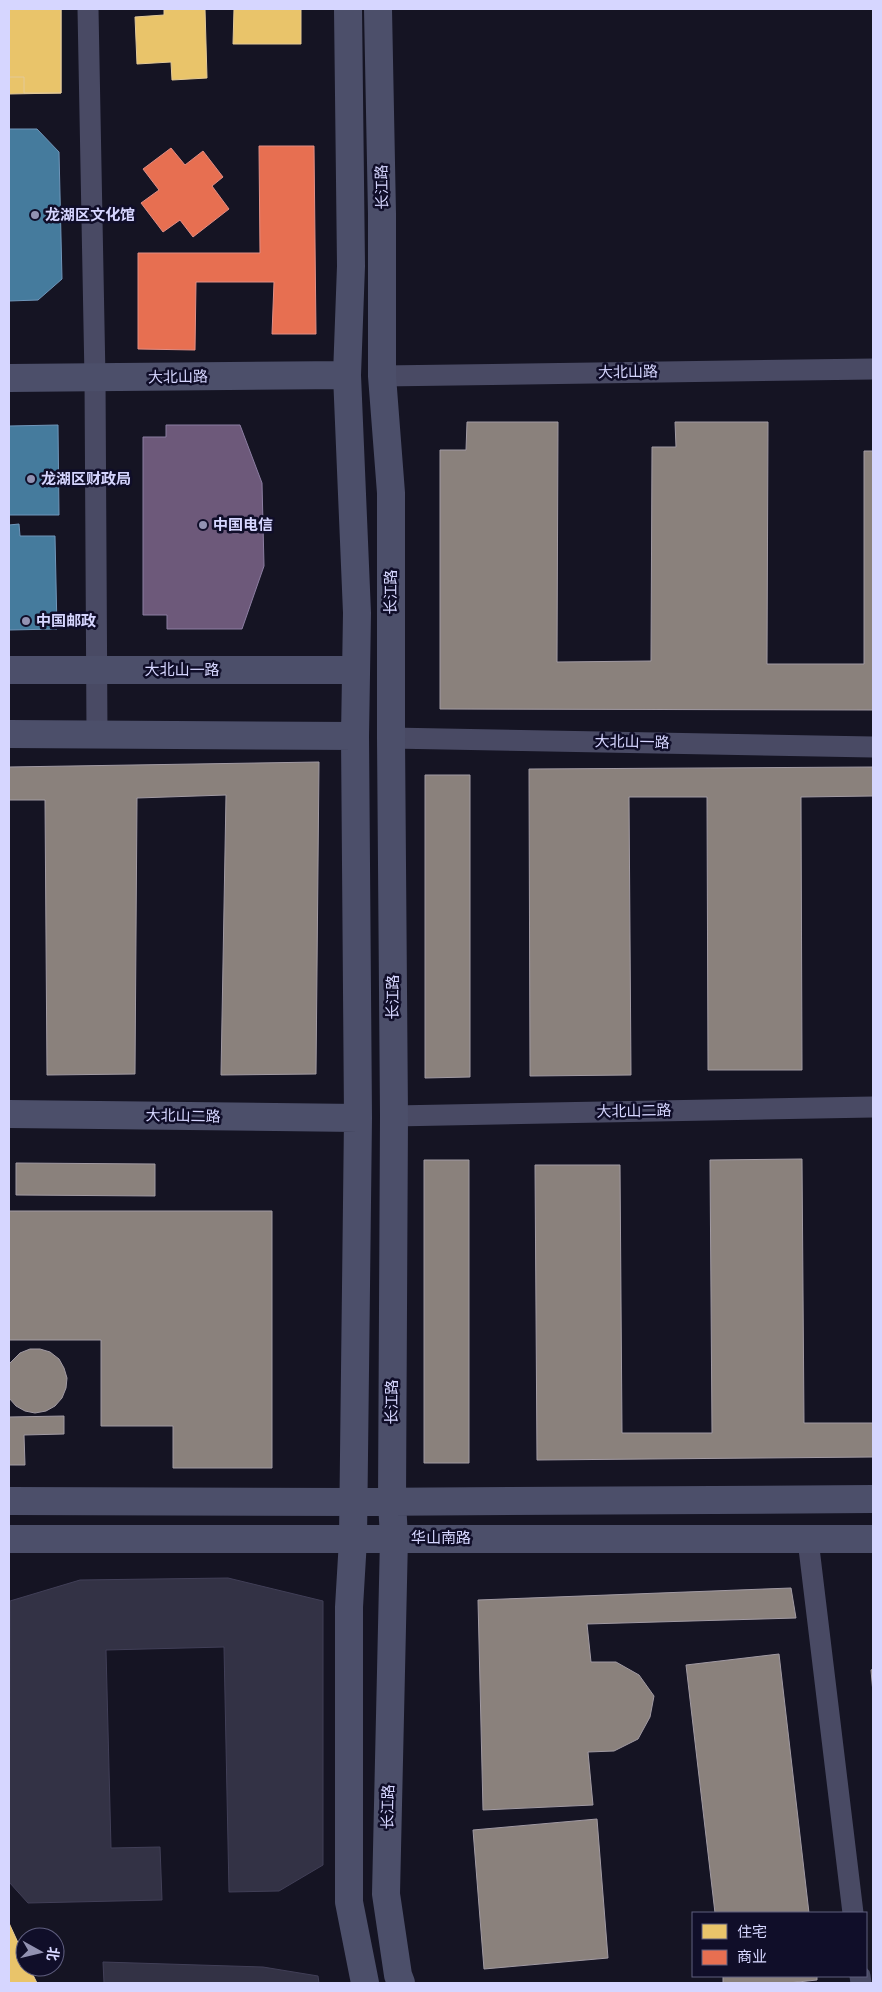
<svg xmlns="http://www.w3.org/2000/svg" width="882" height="1992" font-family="'DejaVu Sans','Noto Sans SC',sans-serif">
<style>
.homes{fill:#e9c46a;stroke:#e3c997}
.shops{fill:#e76f51;stroke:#e28e85}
.offices{fill:#6d597a;stroke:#8c7ea2}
.public{fill:#457b9d;stroke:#7096ba}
.industry{fill:#8a817c;stroke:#a19aa3}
.building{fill:#333245;stroke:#413f57}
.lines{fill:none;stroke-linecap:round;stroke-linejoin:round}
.street{stroke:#494a64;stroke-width:21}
.secondary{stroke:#4c4f6a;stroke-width:28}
.poi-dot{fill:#9292b2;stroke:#100e29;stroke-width:2}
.labels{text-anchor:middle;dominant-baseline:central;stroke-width:5;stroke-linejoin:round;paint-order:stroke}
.street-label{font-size:15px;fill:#d6d6ff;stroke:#100e29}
.poi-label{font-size:15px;font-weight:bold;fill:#d6d6ff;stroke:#100e29;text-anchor:start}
</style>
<rect width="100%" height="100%" fill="#151423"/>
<path class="homes" d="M9,9H61V93H24V77H9Z
M9,9H61V93L9,94Z
M164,9H205L207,78L172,80L171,62L137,64L135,17L164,15Z
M234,9H301V44H233Z
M9,1923L25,1958V1967H29L37,1983H9Z"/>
<path class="shops" d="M259,146H314L316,334H272L274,282H196L195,350L138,349V253H260Z
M171,148L185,165L203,151L223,177L212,186L229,209L193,237L180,220L163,232L141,203L159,190L143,169Z"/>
<path class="offices" d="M166,425H240L262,483L264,566L242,629H167V615H143V437H166Z"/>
<path class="public" d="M9,129H37L59,152L62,279L38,300L9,301Z
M58,425L59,515H9V426Z
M19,524L20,536H55L57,629L9,630V525Z"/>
<path class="industry" d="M467,422H558L557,662L651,661L652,447H676L675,422H768L767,664H864V451H873V710L440,709V450H466Z
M319,762L316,1074L221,1075L226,795L137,798L135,1074L47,1075L45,800H9V767Z
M873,767V796L801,797L802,1070H708L707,797H629L631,1075L530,1076L529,769Z
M425,775H470V1077L425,1078Z
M802,1159L804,1423H873V1457L537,1460L535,1165H620L622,1433H712L710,1160Z
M424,1160H469V1463H424Z
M16,1163L155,1164V1196L16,1195Z
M9,1211H272V1468H173V1426H101V1340H9Z
M30,1349H40L50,1352L59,1359L64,1368L67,1378L66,1388L62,1398L55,1406L46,1411L35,1413L25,1411L16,1406L9,1398V1364L20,1353Z
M64,1416V1434L24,1435L25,1465H9V1417Z
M791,1588L796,1618L587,1624L591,1662H616L639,1675L654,1696L650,1717L638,1739L614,1751L588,1752L593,1805L483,1810L478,1600Z
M779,1654L809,1913H715L686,1665Z
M873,1669V1693L871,1670Z
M597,1819L608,1958L484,1969L473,1830Z
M723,1976H817V1980L788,1983H723Z"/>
<path class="building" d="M228,1578L323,1601V1865L279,1891L229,1892L224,1647L106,1650L111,1848L160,1847L162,1900L28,1903L9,1882L10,1601L80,1580Z
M103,1962L263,1967L318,1976L319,1983H104Z"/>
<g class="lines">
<path class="street" d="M88,9L95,378L97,734
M382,376L873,369
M391,738L873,747
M394,1116L873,1107
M808,1540L853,1913
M860,1976L861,1983"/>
<path class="secondary" d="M348,9L351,266L347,375L357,613L355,736L358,1118L353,1540L349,1607V1902L365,1983
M378,9L382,214V376L391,493V738L394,1116L392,1501L394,1538L386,1894L398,1975L401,1983
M9,378L347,375
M9,670H355
M9,734L355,736
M9,1114L358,1118
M9,1501L354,1502L873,1499
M9,1539H873"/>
</g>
<g class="poi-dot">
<circle cx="35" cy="215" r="5"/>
<circle cx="31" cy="479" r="5"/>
<circle cx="203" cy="525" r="5"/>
<circle cx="26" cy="621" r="5"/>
</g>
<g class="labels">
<g class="street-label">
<text transform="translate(382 187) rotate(-91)">长江路</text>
<text transform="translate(628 372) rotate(-1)">大北山路</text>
<text transform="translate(178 377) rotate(-1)">大北山路</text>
<text transform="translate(391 592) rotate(-90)">长江路</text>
<text x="182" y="670">大北山一路</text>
<text transform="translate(632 742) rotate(1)">大北山一路</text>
<text transform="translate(393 997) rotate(-90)">长江路</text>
<text transform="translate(634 1111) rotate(-1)">大北山二路</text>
<text transform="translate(183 1116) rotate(1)">大北山二路</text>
<text transform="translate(392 1402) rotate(-90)">长江路</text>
<text x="441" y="1538">华山南路</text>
<text transform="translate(388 1807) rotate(-89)">长江路</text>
</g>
<g class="poi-label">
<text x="45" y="215">龙湖区文化馆</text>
<text x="41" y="479">龙湖区财政局</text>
<text x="213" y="525">中国电信</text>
<text x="36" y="621">中国邮政</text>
</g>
</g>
<rect width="882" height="1992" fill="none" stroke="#d6d6ff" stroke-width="20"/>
<rect x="692" y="1912" width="175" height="65" fill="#100e29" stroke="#5f5e7f"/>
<rect x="702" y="1924" width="25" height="15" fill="#e9c46a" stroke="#5f5e7f"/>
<text x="737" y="1937" font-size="15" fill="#d6d6ff">住宅</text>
<rect x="702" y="1950" width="25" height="15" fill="#e76f51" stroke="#5f5e7f"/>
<text x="737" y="1962" font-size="15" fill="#d6d6ff">商业</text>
<g transform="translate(40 1952) rotate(98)"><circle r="24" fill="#100e29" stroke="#5f5e7f"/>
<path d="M0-4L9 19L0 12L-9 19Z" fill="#9292b2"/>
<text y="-8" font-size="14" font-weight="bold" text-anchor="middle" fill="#d6d6ff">北</text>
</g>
</svg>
